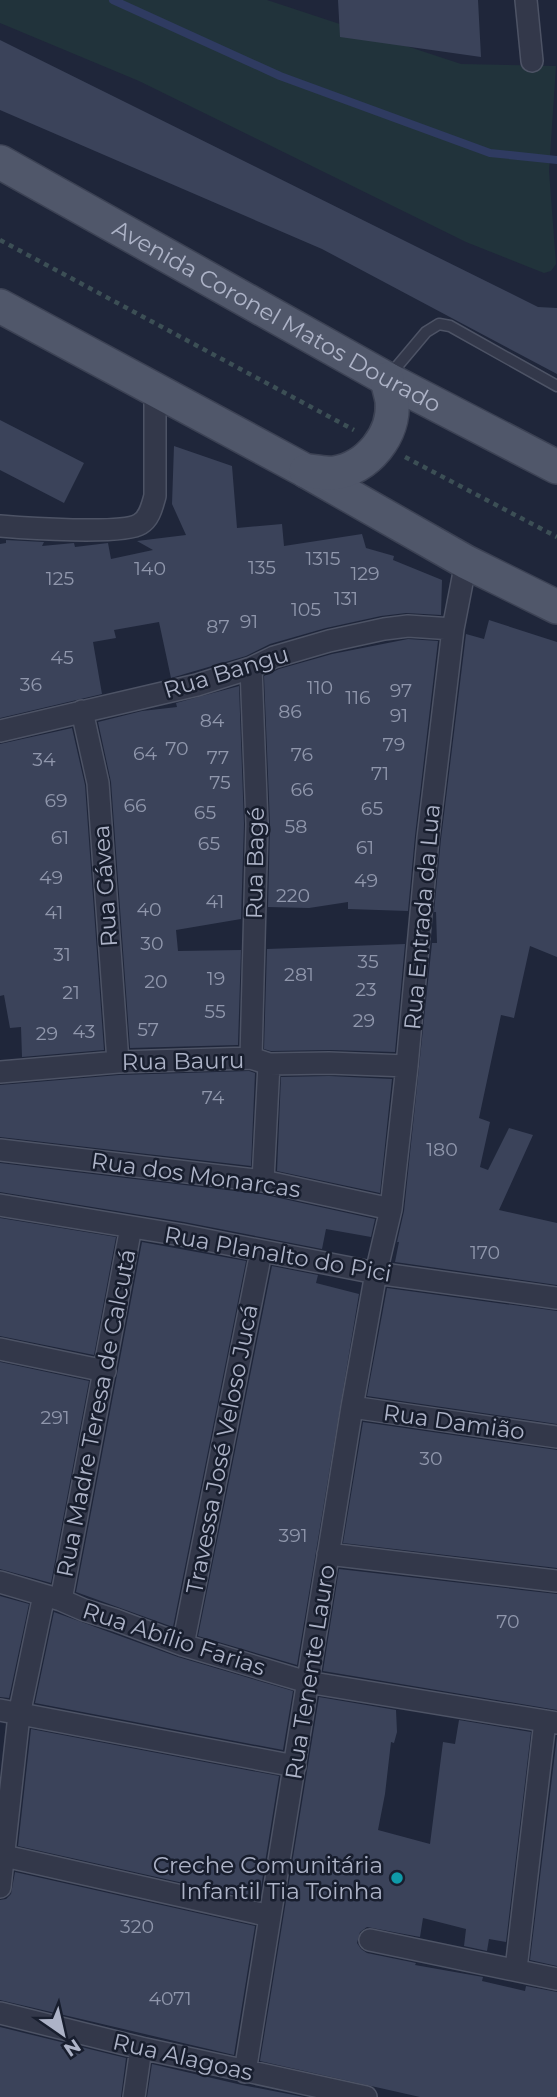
<svg xmlns="http://www.w3.org/2000/svg" width="557" height="2097" font-family="Montserrat,sans-serif">
<style>
.green{fill:#21333b}
.lines{fill:none;stroke-linecap:round;stroke-linejoin:round}
.stream{stroke:#2f3b61;stroke-width:8}
.building{fill:#3b435a}
.lane-casing{stroke:#4d5365;stroke-width:13}
.street-casing{stroke:#4d5365;stroke-width:24}
.primary-casing{stroke:#3c4254;stroke-width:36}
.path{stroke:#3c4f55;stroke-width:4.5;stroke-dasharray:5 5;stroke-linecap:butt}
.lane{stroke:#33384a;stroke-width:10}
.street{stroke:#33384a;stroke-width:21}
.primary{stroke:#50576a;stroke-width:33}
.culture-dot{fill:#0f9aa8;stroke:#181e2e;stroke-width:2.5}
.labels{text-anchor:middle;dominant-baseline:central;stroke-width:5;stroke-linejoin:round;paint-order:stroke}
.number-label{font-size:19px;fill:#9097ac}
.street-label{font-size:23px;fill:#adb3c7;stroke:#181e2e}
.poi-label{font-size:23px;fill:#adb3c7;stroke:#181e2e;text-anchor:end}
</style>
<rect width="100%" height="100%" fill="#1f263a"/>
<path class="green" d="M0,0H267L461,64L556,66L549,171L556,264L551,271L544,273L466,242L139,81L0,23Z"/>
<g class="lines">
<path class="stream" d="M113,0L280,76L490,153L557,160"/>
</g>
<path class="building" d="M338,0H478L481,57L340,37Z
M0,40L538,307L557,308V374L322,249L0,110Z
M0,420L84,463L64,503L0,470Z
M174,446L232,466L237,528L282,524L284,546L362,534L366,548L394,556L393,560L442,580L441,615L406,613L381,616L326,628L270,644L246,656L171,678L159,622L114,630L116,638L93,642L102,694L0,718V544L6,543V540L44,542L42,546L74,543L75,547L108,543L111,559L153,550L137,541L186,535L172,504Z
M489,620L557,642V957L530,946L514,1018L501,1015L479,1118L490,1122L480,1167L488,1170L509,1128L533,1135L499,1210L557,1223V1285L395,1262L399,1242H397L404,1211L432,943H437L436,912H434L441,839L466,634L484,639Z
M408,639L438,641L415,836L408,911L348,909V902L309,908L268,907L270,824L264,676L279,669L332,654Z
M239,686L244,824L241,919L176,930L178,951L241,950L238,1045L130,1048L111,782L98,722L142,711L177,707L176,703Z
M72,728L85,785L104,1050L22,1057L21,1027L10,1028L4,995L0,996V744Z
M405,944L395,1052L330,1050L271,1051L264,1049L267,949Z
M249,1071L255,1073L251,1166L0,1137V1085L119,1075Z
M329,1076L392,1079L380,1193L277,1171L281,1077Z
M0,1163L261,1194L375,1219L371,1237L326,1229L322,1249L184,1222L0,1192Z
M0,1218L116,1237L94,1355L0,1336Z
M142,1242L246,1261L173,1627L76,1592Z
M272,1266L318,1275L316,1283L359,1294L297,1665L198,1636Z
M387,1288L557,1311V1424L367,1396Z
M0,1362L89,1381L51,1583L0,1569Z
M363,1422L557,1450V1568L343,1543Z
M339,1569L557,1594V1710L323,1671Z
M0,1596L29,1604L9,1698L0,1697Z
M54,1612L178,1657L293,1691L283,1750L35,1703Z
M319,1697L396,1710L397,1732L394,1743L391,1742L385,1794L378,1830L430,1844L443,1742L455,1744L459,1720L531,1732L506,1942L489,1939L487,1951L464,1946L466,1929L423,1918L420,1937L367,1927L360,1932L357,1943L361,1949L367,1953L416,1963L415,1965L483,1977L482,1981L525,1991L526,1986L557,1992V2097H420L260,2061Z
M31,1729L279,1776L259,1900L18,1846Z
M557,1736V1966L530,1960Z
M15,1872L255,1926L234,2055L0,2000V1900L6,1899L11,1894Z
M0,2027L126,2058L121,2097H0Z
M152,2064L242,2085L304,2097H147Z"/>
<g class="lines">
<g class="lane-casing">
<path id="lane" d="M389,376L426,332L439,324L450,326L557,386"/>
</g>
<g class="street-casing">
<path id="street" d="M526,0L532,61
M0,526C24,528 123,535 140,524C150,518 152,506 155,496V388
M82,711L98,783L118,1062
M0,731L197,685L251,668L274,657L329,641L384,629L408,626L453,629
M251,1058L257,824L251,668
M0,1072L118,1062L251,1058L269,1064L329,1063L407,1066
M0,1150L263,1181L391,1209
M263,1181L269,1064
M0,1205L181,1235L376,1273L557,1298
M0,1349L105,1371
M352,1407L557,1437
M328,1554L557,1581
M0,1582L61,1600L84,1610L116,1620L183,1645L307,1682L557,1723
M61,1600L131,1227
M183,1645L261,1252
M0,1710L295,1766
M0,1855L270,1916
M0,1887L19,1715L44,1595
M370,1940L557,1979
M516,1969L545,1721
M0,2013L141,2048L366,2097
M245,2072L352,1407L376,1273L391,1209L407,1066L428,838L453,629L466,562
M134,2097L141,2048"/>
</g>
<g class="primary-casing">
<g id="primary">
<path id="s1" d="M0,162L387,379L557,467"/>
<path d="M0,306L306,471L466,562L557,607"/>
<path d="M306,471C315,471 326,474 334,473C368,468 395,435 392,401C391,394 388,386 387,379"/>
</g>
</g>
<path class="path" d="M0,240L354,430
M405,457L557,537"/>
<use href="#lane" class="lane"/>
<use href="#street" class="street"/>
<use href="#primary" class="primary"/>
</g>
<circle class="culture-dot" cx="397" cy="1878" r="7"/>
<g class="labels">
<g class="number-label">
<text x="323" y="558">1315</text>
<text x="262" y="567">135</text>
<text x="150" y="568">140</text>
<text x="365" y="573">129</text>
<text x="60" y="578">125</text>
<text x="346" y="598">131</text>
<text x="306" y="609">105</text>
<text x="249" y="621">91</text>
<text x="218" y="626">87</text>
<text x="62" y="657">45</text>
<text x="31" y="684">36</text>
<text x="320" y="687">110</text>
<text x="401" y="690">97</text>
<text x="358" y="697">116</text>
<text x="290" y="711">86</text>
<text x="399" y="715">91</text>
<text x="212" y="720">84</text>
<text x="394" y="744">79</text>
<text x="177" y="748">70</text>
<text x="145" y="753">64</text>
<text x="302" y="754">76</text>
<text x="218" y="757">77</text>
<text x="44" y="759">34</text>
<text x="380" y="773">71</text>
<text x="220" y="782">75</text>
<text x="302" y="789">66</text>
<text x="56" y="800">69</text>
<text x="135" y="805">66</text>
<text x="372" y="808">65</text>
<text x="205" y="812">65</text>
<text x="296" y="826">58</text>
<text x="60" y="837">61</text>
<text x="209" y="843">65</text>
<text x="365" y="847">61</text>
<text x="51" y="877">49</text>
<text x="366" y="880">49</text>
<text x="293" y="895">220</text>
<text x="215" y="901">41</text>
<text x="149" y="909">40</text>
<text x="54" y="912">41</text>
<text x="152" y="943">30</text>
<text x="62" y="954">31</text>
<text x="368" y="961">35</text>
<text x="299" y="974">281</text>
<text x="216" y="978">19</text>
<text x="156" y="981">20</text>
<text x="366" y="989">23</text>
<text x="71" y="992">21</text>
<text x="215" y="1011">55</text>
<text x="364" y="1020">29</text>
<text x="148" y="1029">57</text>
<text x="84" y="1031">43</text>
<text x="47" y="1033">29</text>
<text x="213" y="1097">74</text>
<text x="442" y="1149">180</text>
<text x="485" y="1252">170</text>
<text x="55" y="1417">291</text>
<text x="431" y="1458">30</text>
<text x="293" y="1535">391</text>
<text x="508" y="1621">70</text>
<text x="137" y="1926">320</text>
<text x="170" y="1998">4071</text>
</g>
<g class="street-label">
<text stroke="none"><textPath href="#s1" startOffset="317">Avenida Coronel Matos Dourado</textPath></text>
<text transform="translate(226 672) rotate(-17)">Rua Bangu</text>
<text transform="translate(255 863) rotate(-89)">Rua Bagé</text>
<text transform="translate(105 886) rotate(-94)">Rua Gávea</text>
<text transform="translate(422 917) rotate(-85)">Rua Entrada da Lua</text>
<text transform="translate(183 1061) rotate(-1)">Rua Bauru</text>
<text transform="translate(196 1175) rotate(8)">Rua dos Monarcas</text>
<text transform="translate(278 1254) rotate(10)">Rua Planalto do Pici</text>
<text transform="translate(96 1413) rotate(-79)">Rua Madre Teresa de Calcutá</text>
<text transform="translate(454 1422) rotate(8)">Rua Damião</text>
<text transform="translate(222 1449) rotate(-79)">Travessa José Veloso Jucá</text>
<text transform="translate(174 1639) rotate(18)">Rua Abílio Farias</text>
<text transform="translate(310 1672) rotate(-81)">Rua Tenente Lauro</text>
<text transform="translate(183 2057) rotate(13)">Rua Alagoas</text>
</g>
<g class="poi-label">
<text x="383" y="1865">Creche Comunitária<tspan x="383" dy="26">Infantil Tia Toinha</tspan></text>
</g>
</g>
<g transform="translate(63 2034) rotate(146)" stroke="#181e2e" stroke-width="5" paint-order="stroke">
<path d="M0-5L12 26L0 18L-12 26Z" fill="#adb3c7"/>
<text y="-10" font-size="19" font-weight="bold" text-anchor="middle" fill="#adb3c7">N</text>
</g>
</svg>
